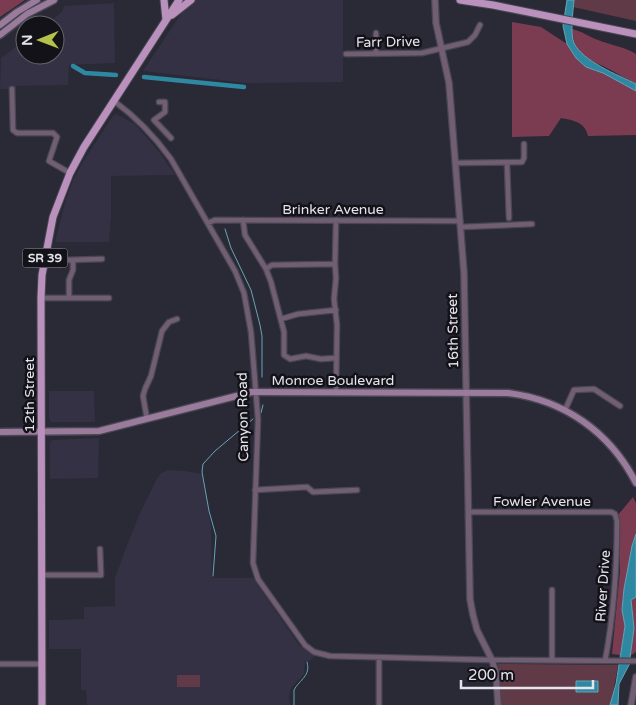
<svg xmlns="http://www.w3.org/2000/svg" width="636" height="705" font-family="'Varela Round',sans-serif">
<style>
.built{fill:#333143}
.green{fill:#603b47}
.forest{fill:#7b3c52}
.water{fill:#2f88a1;stroke:#66a4b8}
.lines{fill:none;stroke-linecap:round;stroke-linejoin:round}
.stream{stroke:#66a4b8;stroke-width:1}
.canal{stroke:#2f88a1;stroke-width:4.5}
.minor-casing{stroke:#484753;stroke-width:7}
.tertiary-casing{stroke:#484753;stroke-width:8}
.secondary-casing{stroke:#484753;stroke-width:9}
.primary-casing{stroke:#484753;stroke-width:9}
.minor{stroke:#725e73;stroke-width:4.5}
.tertiary{stroke:#725e73;stroke-width:5.5}
.secondary{stroke:#9b7b9c;stroke-width:6}
.primary{stroke:#ba91bc;stroke-width:7}
.labels{text-anchor:middle;dominant-baseline:central;stroke-width:5;stroke-linejoin:round;paint-order:stroke}
.shield{fill:#131218;stroke:#a6a5ad;stroke-width:1}
.shield-label{font-size:12px;font-weight:bold;fill:#e5e4ed}
.street-label{font-size:14px;fill:#e5e4ed;stroke:#131218}
</style>
<rect width="100%" height="100%" fill="#2a2936"/>
<path class="built" d="M194,0H343V82L246,83L143,71L183,11Z
M114,3L115,63L69,65L68,85L16,86V89H0L1,58L25,40V55H55V25H45L62,12L64,6Z
M116,114L135,124L160,153L175,175L111,176V216L109,242H55L65,203L73,180L84,160L113,116Z
M49,391H94L95,422H51L49,418Z
M99,438L98,478L50,479V443L52,440Z
M168,470L185,471L202,474L211,527L212,578H253L299,645L315,657L309,661H305L304,674L291,688L289,697L290,705H87L86,690H81V649H49V620L84,619V607L115,606V578L123,556L139,515L156,480L161,473Z"/>
<path class="green" d="M574,0H636V21L573,7Z
M498,664L618,665L611,705H501Z
M177,675H200V687H177Z"/>
<path class="forest" d="M0,0H25L0,17Z
M512,22L541,27L567,44L576,58L586,67L603,73L636,91V135L588,136C585,122 573,120 561,118L549,136L512,137Z
M572,29C582,31 589,37 598,40C610,45 625,47 636,54V84C626,79 615,72 605,67C584,58 574,53 572,29Z
M633,497L636,503V534L632,546L624,589L622,610L625,626L620,655L612,654L620,571L618,515Z
M636,597V652L630,656L634,628L631,600Z"/>
<path class="water" d="M567,0H574C573,11 570,34 574,43C582,61 618,75 636,84V91L603,73L586,67L576,58L567,44L563,26Z
M636,534V597L631,600L634,628L629,665L619,684L618,705H610L616,684L625,626L622,610L624,589L632,546Z
M576,681H598V692H576Z"/>
<g class="lines">
<path class="stream" d="M225,229L231,248L251,290L260,325L262,336V377
M261,413L263,405
M213,576L216,536L209,511L202,472L203,464L215,451L253,419
M294,705V690C300,679 311,676 307,662"/>
<path class="canal" d="M73,66L85,73L116,75
M144,77L244,87"/>
<g class="minor-casing">
<path id="minor" d="M376,33V54
M346,54L422,53L468,42L475,35L480,25
M12,89L13,130L17,133H53L57,137L49,161L70,173
M114,101C136,117 155,137 171,159L235,271L244,293L251,332L258,419L253,563L258,579L305,645L314,652L330,656L492,660L636,661
M159,102H165V112L154,120L171,138
M455,163L522,162L524,158V144
M507,163L509,218
M243,220L245,235L266,269L271,282L284,332V355L290,359L306,356L321,359L336,358
M208,223L215,220L460,221
M461,227L532,224
M66,260L102,259
M266,269L272,265L335,264
M69,297V280L73,270V260
M41,298H109
M281,319L298,314L336,310
M336,393L337,325L334,299L336,278L335,264L336,220
M565,410L574,390L594,389L620,406
M147,419L143,396L145,389L151,376L162,331L169,322L177,319
M255,490L307,487L313,492L357,490
M469,512H611L615,514L617,521C617,568 614,614 605,661
M42,575H101L100,549
M552,590V660
M0,664H42
M379,705V657"/>
</g>
<g class="tertiary-casing">
<path id="tertiary" d="M435,0L436,23L449,83L464,273L470,599L473,615L477,630L492,660L496,673L498,705
M631,705L636,677"/>
</g>
<g class="secondary-casing">
<path id="secondary" d="M0,25L17,12L37,0
M0,35L27,14L54,0
M0,432L99,431L252,392L508,393C564,400 610,432 636,483"/>
</g>
<g class="primary-casing">
<path id="primary" d="M164,0L166,20
M460,0L493,5L636,34
M172,15L191,0
M42,705L41,298L42,275L53,217L70,173L84,147L179,0"/>
</g>
<use href="#minor" class="minor"/>
<use href="#tertiary" class="tertiary"/>
<use href="#secondary" class="secondary"/>
<use href="#primary" class="primary"/>
</g>
<g class="labels">
<rect class="shield" x="22.5" y="248.5" width="45" height="19" rx="4"/>
<g class="shield-label">
<text x="45" y="258">SR 39</text>
</g>
<g class="street-label">
<text transform="translate(388 42) rotate(-1)">Farr Drive</text>
<text x="333" y="209">Brinker Avenue</text>
<text transform="translate(453 331) rotate(-91)">16th Street</text>
<text x="333" y="380">Monroe Boulevard</text>
<text transform="translate(29 395) rotate(-90)">12th Street</text>
<text transform="translate(243 417) rotate(-91)">Canyon Road</text>
<text x="542" y="501">Fowler Avenue</text>
<text transform="translate(603 586) rotate(-86)">River Drive</text>
</g>
</g>
<g transform="translate(40 40) rotate(269)"><circle r="24" fill="#131218" stroke="#67666d"/>
<path d="M0-4L9 19L0 12L-9 19Z" fill="#b5c249"/>
<text y="-8" font-size="14" font-weight="bold" text-anchor="middle" fill="#e5e4ed">N</text>
</g>
<path d="M461 680v8h132v-8" fill="none" stroke="#e5e4ed" stroke-width="2.5"/>
<text x="468" y="680" font-size="15" fill="#e5e4ed" stroke="#131218" stroke-width="4" paint-order="stroke">200 m</text>
</svg>
